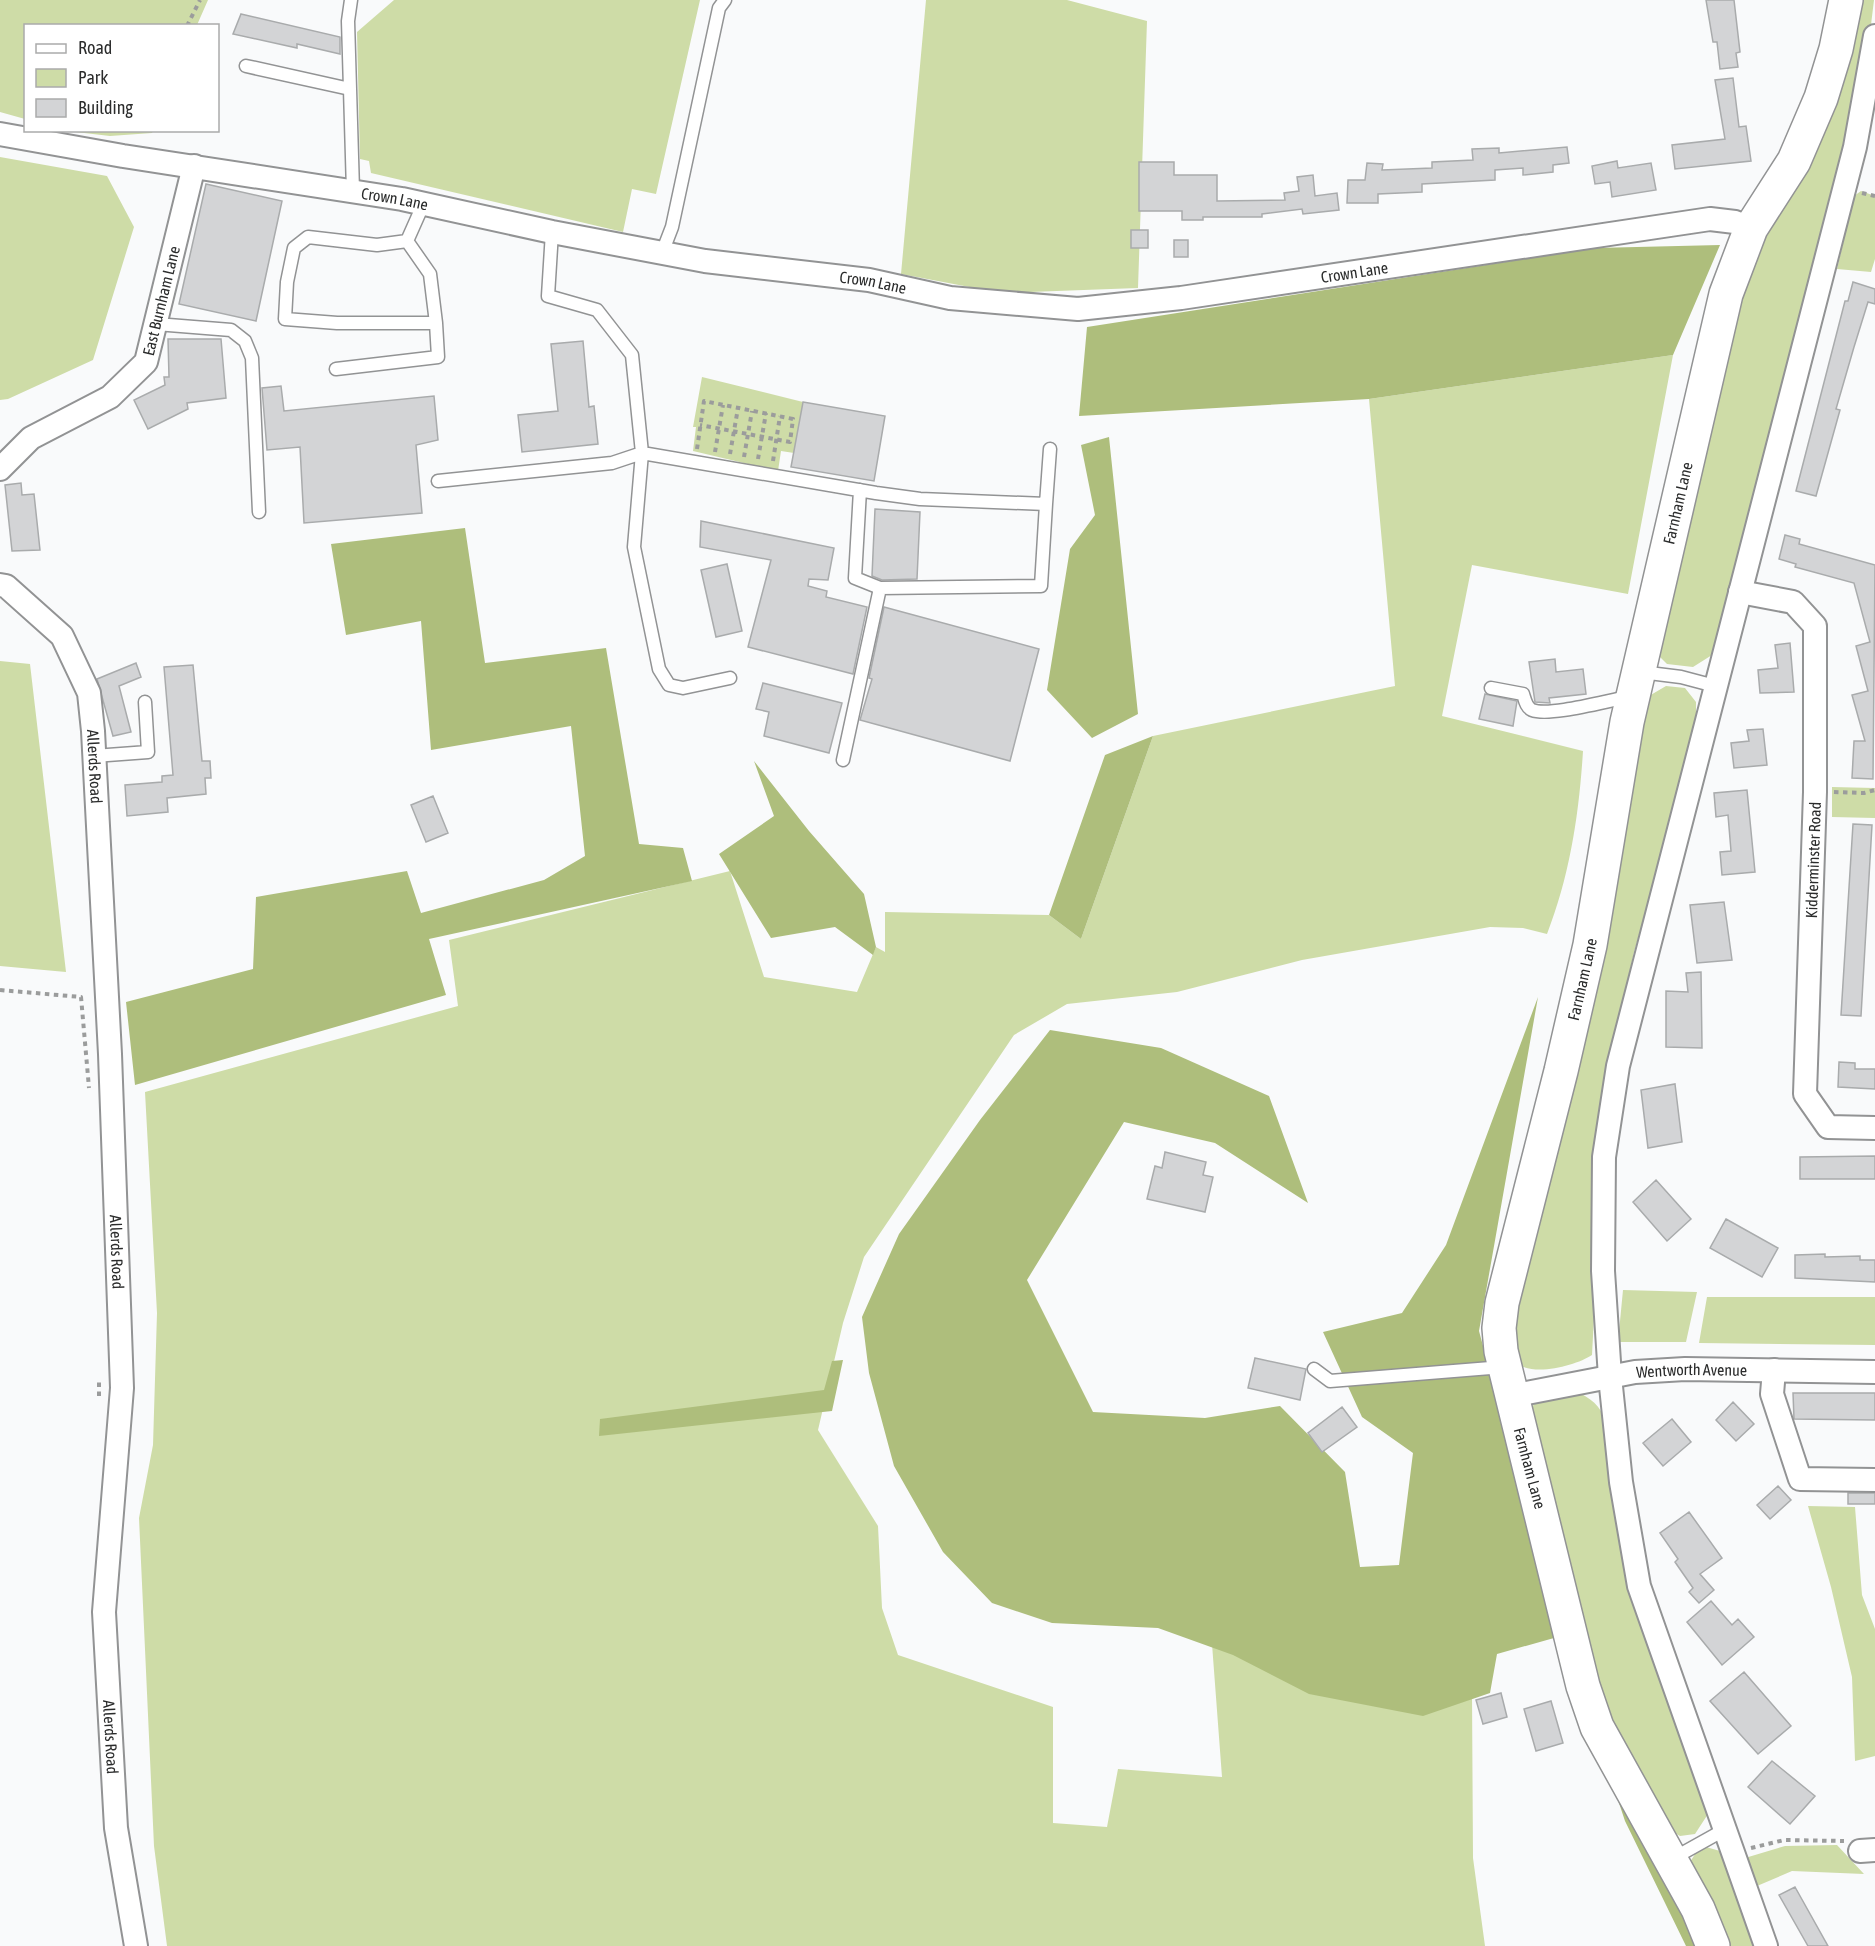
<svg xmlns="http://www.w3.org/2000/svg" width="1875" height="1946" font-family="'Asap Condensed',sans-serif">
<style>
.green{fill:#cedca7}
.forest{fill:#aebe7c}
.building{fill:#d3d4d6;stroke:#a9abac;stroke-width:1.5}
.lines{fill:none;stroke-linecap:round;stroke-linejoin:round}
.lane-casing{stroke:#929394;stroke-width:15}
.street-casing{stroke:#929394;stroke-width:26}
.secondary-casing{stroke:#929394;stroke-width:36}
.path{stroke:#9b9c9c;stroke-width:4;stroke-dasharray:4.5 4.5;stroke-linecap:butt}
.lane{stroke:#fff;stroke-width:12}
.street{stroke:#fff;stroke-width:22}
.secondary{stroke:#fff;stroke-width:33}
.labels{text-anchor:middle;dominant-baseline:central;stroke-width:4.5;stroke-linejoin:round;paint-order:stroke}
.street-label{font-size:16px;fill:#2b2c2c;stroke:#fff}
</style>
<rect width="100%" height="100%" fill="#f9fafb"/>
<path class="green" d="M0,0H208L197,25L26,26L25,119L0,112Z
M394,0H700L656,194L632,189L623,232L371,173L369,161L360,159L357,32Z
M926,0H1067L1147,21L1138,288L1001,293L901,274Z
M1856,0H1874L1866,66L1719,641L1712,655L1693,667L1667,664L1659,656L1733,303Z
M67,131L153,130V131L152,133L110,136Z
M0,157L107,176L134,227L93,360L8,399L0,400Z
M1861,191L1875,196V259L1871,272L1837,269L1854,196Z
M1673,355L1628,594L1472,565L1442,716L1583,751C1579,814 1570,875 1547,934L1523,928L1490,927L1302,960L1177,992L1067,1004L1014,1035L864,1257L843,1323L818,1430L878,1526L882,1608L898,1655L1053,1707V1823L1107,1827L1118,1769L1222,1777L1212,1644L1472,1693L1473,1858L1485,1946H167L154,1846L139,1518L153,1445L157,1313L145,1092L458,1006L449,940L730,871L764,977L857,992L876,947L885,952V912L1049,915L1081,939L1153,736L1395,686L1369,399Z
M702,377L803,402L794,453L781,451L778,471L693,451L696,427H693Z
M0,661L30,664L66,972L0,966Z
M1666,686L1685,688L1696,702V720L1661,859L1634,952L1607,1072L1592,1355C1574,1367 1517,1382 1509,1352C1505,1336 1510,1307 1510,1291L1649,696Z
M1832,787L1875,788V818L1832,817Z
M1623,1290L1697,1292L1686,1342H1618Z
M1707,1297H1875V1345L1699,1343Z
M1566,1388C1608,1401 1607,1422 1613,1461L1710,1798L1708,1814L1695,1834L1680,1836L1664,1827L1602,1716L1526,1416C1536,1398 1546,1394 1566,1388Z
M1808,1506L1855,1507L1862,1595L1875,1629V1756L1855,1761L1852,1677L1831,1587Z
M1837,1845L1864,1874L1792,1871L1757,1886L1745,1858L1785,1846Z
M1706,1847L1720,1851L1726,1859L1758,1946H1719L1690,1862L1697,1851Z"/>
<path class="forest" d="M1720,245L1673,355L1369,399L1079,416L1087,327L1595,248Z
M1109,437L1138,714L1092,738L1047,690L1070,549L1095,515L1081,445Z
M465,528L485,663L606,648L639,844L683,848L692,881L429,939L446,995L135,1085L126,1002L253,969L256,897L407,871L421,913L544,880L585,856L571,726L431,750L421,621L346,635L331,544Z
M1153,736L1081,939L1049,915L1105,755Z
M754,761L809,831L864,894L876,947L873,955L835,927L771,938L719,854L774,816Z
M1538,997L1479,1331L1561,1636L1497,1654L1490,1693L1423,1716L1309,1694L1233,1655L1158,1628L1052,1623L992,1603L943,1552L894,1466L869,1373L862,1317L899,1234L980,1120L1050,1030L1161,1048L1269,1096L1308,1203L1215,1143L1124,1122L1027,1280L1093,1412L1205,1418L1280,1406L1345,1472L1360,1567L1399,1565L1413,1453L1362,1417L1323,1332L1402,1313L1446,1245Z
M843,1360L832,1411L599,1436L600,1419L824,1390L832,1361Z
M1599,1743L1709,1946H1686L1625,1821Z"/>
<path class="building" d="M1706,0H1734L1740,52L1736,53L1738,67L1720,69L1717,42H1713Z
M241,14L340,37V54L297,44V48L233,34Z
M1733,78L1739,127L1746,126L1751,161L1675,169L1672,145L1725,139L1715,80Z
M1567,147L1569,163L1553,165V172L1523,175V168L1495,170V180L1422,184V192L1378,194V203H1347L1348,180H1365L1367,163L1383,164L1382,170L1432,168V162L1473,160L1472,149L1499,148V153Z
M1617,161L1618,168L1651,163L1656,190L1612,197L1610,182L1595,184L1592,166Z
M1139,162H1174V175H1217V201L1285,200L1284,193L1299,191L1297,177L1313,175L1315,196L1337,193L1339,210L1303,214L1302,209L1262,214V217H1203V220H1182V211H1139Z
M206,184L282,201L256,321L179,304Z
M1131,230H1148V248H1131Z
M1174,240H1188V257H1174Z
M1853,282L1875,289V304L1868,302L1854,347L1836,409L1840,410L1816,496L1796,491L1845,301H1848Z
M168,339H221L226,398L187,403L188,409L148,429L134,400L165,385L164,377H169Z
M583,341L589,407L594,406L598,444L522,452L518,415L558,411L551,344Z
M281,386L284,411L434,396L438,440L416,445L422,513L304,523L300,447L267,450L262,388Z
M803,402L885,416L874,481L791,467Z
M21,483L22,495L34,494L40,550L12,551L5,485Z
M875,509L920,512L917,579L882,580L872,576Z
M701,521L834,548L828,580L809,579L808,586L827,591L826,597L867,607L853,674L748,647L771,560L700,547Z
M1785,535L1800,539L1799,544L1875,565L1873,779L1852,778L1854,741H1865L1852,695L1868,691L1856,646L1870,642L1854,583L1795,567L1796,564L1779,559Z
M727,564L742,631L716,637L701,570Z
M884,607L1039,649L1010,761L860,720L872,679L869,678Z
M1790,643L1794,692L1760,693L1758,670L1778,668L1775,645Z
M1555,659L1556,672L1583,669L1586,694L1549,698L1550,703L1535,702L1529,662Z
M136,663L141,677L119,686L131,732L113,736L97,679Z
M193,665L202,761H210L211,778H205L206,794L167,798L168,812L127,816L125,785L162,782V776L173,775L164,667Z
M763,683L842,703L829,753L764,736L769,712L756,709Z
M1485,694L1517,701L1513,726L1479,719Z
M1763,729L1767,765L1734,768L1731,743L1749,741L1747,730Z
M1747,790L1755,872L1722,875L1720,852L1731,851L1728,815L1716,817L1714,793Z
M433,796L448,833L426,842L411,805Z
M1853,824L1872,825L1861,1016L1841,1015Z
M1724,902L1732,960L1697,963L1690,905Z
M1701,972L1702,1048L1666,1047V991L1688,992L1686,973Z
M1839,1062L1855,1063V1069H1875V1089L1838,1087Z
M1675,1084L1682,1142L1648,1148L1641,1090Z
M1165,1152L1206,1162L1203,1175L1213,1177L1205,1212L1147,1199L1155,1166L1162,1168Z
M1875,1156V1179H1800V1157Z
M1656,1180L1691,1219L1667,1241L1633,1202Z
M1726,1219L1778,1248L1762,1277L1710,1248Z
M1825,1254V1257L1860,1256V1260H1875V1282L1795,1278V1255Z
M1255,1358L1306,1369L1300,1400L1248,1388Z
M1793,1393H1875V1420L1794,1419Z
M1733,1402L1754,1424L1736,1441L1716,1420Z
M1342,1407L1357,1427L1322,1452L1308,1433Z
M1672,1419L1691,1442L1663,1466L1643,1443Z
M1778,1486L1791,1500L1770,1519L1757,1505Z
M1848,1493H1875V1504H1848Z
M1689,1512L1722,1558L1700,1574L1714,1590L1699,1603L1689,1592L1693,1588L1675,1562L1678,1559L1660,1533Z
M1711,1601L1732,1625L1738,1619L1754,1637L1722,1665L1687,1622Z
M1744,1672L1791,1726L1758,1754L1710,1701Z
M1501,1693L1507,1717L1483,1724L1476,1700Z
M1551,1701L1563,1743L1536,1751L1524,1709Z
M1772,1761L1815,1796L1790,1824L1748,1787Z
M1795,1887L1828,1946H1808L1779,1895Z"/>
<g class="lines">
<g class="lane-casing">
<path id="lane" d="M351,0L348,21L353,191
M246,66L350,89
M407,241L430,274L436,323
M662,253L672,227L719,8L725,0
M156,324L231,330L245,341L252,358L259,512
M336,369L438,357L436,323H337L285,319L287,282L294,248L308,237L377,245L407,241L423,205
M438,481L612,463L642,453L632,355L597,310L548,296L552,232
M860,490L855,578L880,588L1041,586L1046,504
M1641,672L1681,677L1715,686
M730,678L683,688L669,685L659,669L634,547L642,453L876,493L920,499L1046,504L1050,449
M1491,688L1523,694C1525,700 1526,707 1532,710C1550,717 1609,700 1629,697
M94,756L148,752L145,702
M843,760L880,588
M1314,1369L1330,1381L1503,1367
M1672,1859L1724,1830"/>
</g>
<g class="street-casing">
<g id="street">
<path id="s1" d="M0,134L123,156L402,199L552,232L705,261L869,280L950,298L1078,309L1181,298L1710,219L1735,222L1751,228"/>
<path id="s2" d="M0,469L31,438L110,397L146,362L194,166"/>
<path id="s3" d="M0,585L6,586L62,636L89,693L93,731L110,1054L122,1388L104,1612L116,1828L136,1946"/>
<path d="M1740,592L1793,602L1815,626V792L1805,1094L1828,1127L1875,1128"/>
<path d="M1774,1370L1772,1394L1800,1479L1875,1480"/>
<path id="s4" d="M1511,1396L1635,1372L1685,1369L1875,1372"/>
<path d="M1860,1851L1875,1850"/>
<path d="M1766,1946L1639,1586L1621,1482L1610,1377L1603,1271L1604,1157L1618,1066L1855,147L1875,36"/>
</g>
</g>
<g class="secondary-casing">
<g id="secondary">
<path id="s5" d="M1713,1946L1698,1909L1597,1727L1583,1686L1501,1351L1499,1328L1502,1303L1561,1071L1590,945L1627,722L1726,294L1751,228L1794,161L1821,98L1836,49L1846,0"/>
</g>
</g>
<path class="path" d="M187,26L200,0
M1862,193L1875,196
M697,449L704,401L793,419L790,442L700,425
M715,452L723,405
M730,454L738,408
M744,457L752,411
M758,459L766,413
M773,461L780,416
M1834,792L1864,793L1875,790
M0,990L81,997L89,1088
M99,1396V1380
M1751,1848L1784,1840L1844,1841"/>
<use href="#lane" class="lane"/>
<use href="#street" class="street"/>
<use href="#secondary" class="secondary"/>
</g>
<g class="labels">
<g class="street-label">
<text stroke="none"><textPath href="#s1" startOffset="400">Crown Lane</textPath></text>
<text stroke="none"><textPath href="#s1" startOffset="1372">Crown Lane</textPath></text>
<text stroke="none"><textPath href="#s1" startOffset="886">Crown Lane</textPath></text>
<text stroke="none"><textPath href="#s2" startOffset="246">East Burnham Lane</textPath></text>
<text stroke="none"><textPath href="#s5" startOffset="1504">Farnham Lane</textPath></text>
<text stroke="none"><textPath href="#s3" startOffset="218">Allerds Road</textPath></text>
<text transform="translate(1813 860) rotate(-88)">Kidderminster Road</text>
<text stroke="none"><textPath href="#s5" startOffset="1018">Farnham Lane</textPath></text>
<text stroke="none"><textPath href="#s3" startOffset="704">Allerds Road</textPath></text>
<text stroke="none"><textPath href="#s4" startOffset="183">Wentworth Avenue</textPath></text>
<text transform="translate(1530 1468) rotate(75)">Farnham Lane</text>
<text stroke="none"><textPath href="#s3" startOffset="1190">Allerds Road</textPath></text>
</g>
</g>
<rect x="24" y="24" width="195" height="108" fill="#ffffff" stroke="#aaabab" stroke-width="1.5"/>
<rect x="36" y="44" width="30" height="9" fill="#ffffff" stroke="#aaabab" stroke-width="1.5"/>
<text x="78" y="54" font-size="18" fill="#2b2c2c">Road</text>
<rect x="36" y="69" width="30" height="18" fill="#cedca7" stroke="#aaabab" stroke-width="1.5"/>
<text x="78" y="84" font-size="18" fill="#2b2c2c">Park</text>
<rect x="36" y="99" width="30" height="18" fill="#d3d4d6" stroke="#aaabab" stroke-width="1.5"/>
<text x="78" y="114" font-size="18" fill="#2b2c2c">Building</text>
</svg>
